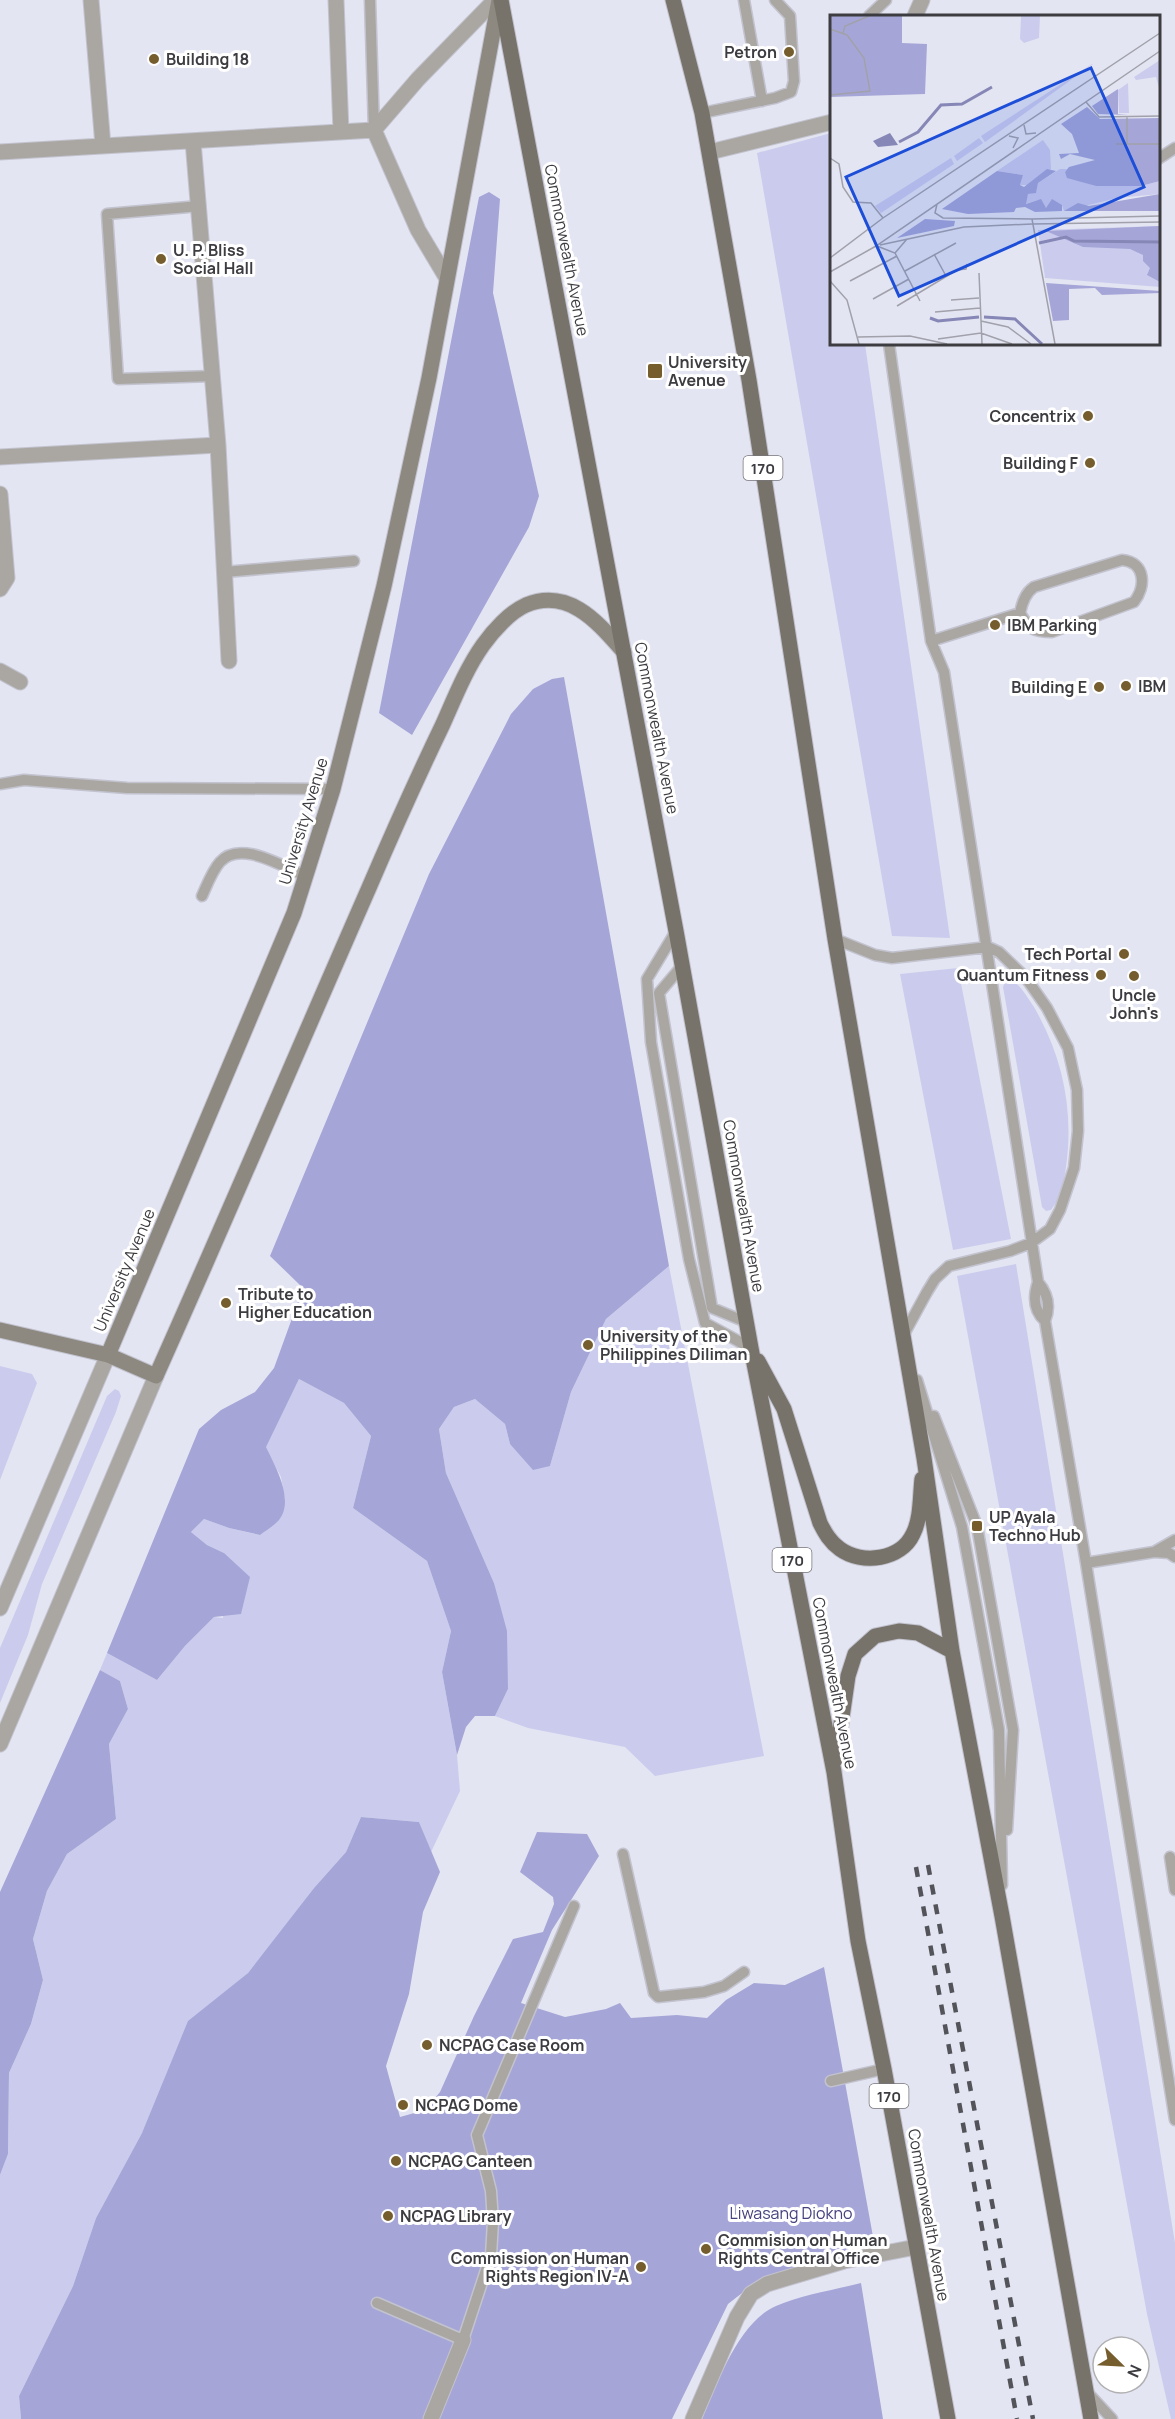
<svg xmlns="http://www.w3.org/2000/svg" width="1175" height="2419" font-family="Manrope,sans-serif">
<style>
.green{fill:#cbcced}
.forest{fill:#a5a6d7}
.lines{fill:none;stroke-linecap:round;stroke-linejoin:round}
.service-casing{stroke:#c2c3cf;stroke-width:13}
.minor-casing{stroke:#c2c3cf;stroke-width:17}
.tertiary-casing{stroke:#c2c3cf;stroke-width:17}
.secondary-casing{stroke:#c2c3cf;stroke-width:17}
.primary-casing{stroke:#c2c3cf;stroke-width:17}
.service{stroke:#aaa7a2;stroke-width:10}
.minor{stroke:#aaa7a2;stroke-width:15}
.tertiary{stroke:#aaa7a2;stroke-width:15}
.secondary{stroke:#8d8981;stroke-width:15}
.primary{stroke:#78736a;stroke-width:15}
.rail{stroke:#53545a;stroke-width:4.5;stroke-dasharray:10 10;stroke-linecap:butt}
.poi-dot{fill:#755d2d;stroke:#fff;stroke-width:2}
.labels{text-anchor:middle;dominant-baseline:central;stroke-width:6;stroke-linejoin:round;paint-order:stroke}
.shield{fill:#fff;stroke:#76767a;stroke-width:1.5}
.shield-label{font-size:15px;font-weight:bold;fill:#3c3c41}
.poi-label{font-size:16px;font-weight:bold;fill:#3c3c41;stroke:#fff;text-anchor:start}
.street-label{font-size:16px;fill:#3c3c41;stroke:#fff}
.park-label{font-size:16px;fill:#44417e;stroke:#fff}
.inset-river{fill:none;stroke:#8687b6;stroke-width:3}
.inset-road{fill:none;stroke:#a1a1ab;stroke-width:1.5}
.view{fill:#1d4ed8;fill-opacity:0.15;stroke:#1d4ed8;stroke-width:3}
.inset-edge{fill:none;stroke:#3c3c41;stroke-width:3}
</style>
<rect width="100%" height="100%" fill="#e4e5f2"/>
<path class="green" d="M831,133L832,344H865L950,938L892,936L757,153Z
M958,968L1011,1239L953,1250L900,974Z
M1010,979C1021,985 1027,997 1034,1007C1063,1057 1074,1111 1066,1167C1064,1182 1060,1199 1051,1210L1046,1211L1042,1207L1003,987L1005,982Z
M1016,1264L1175,2243V2419H1171L1147,2314L957,1276Z
M669,1266L764,1756L655,1776L625,1747L528,1728L495,1716L508,1689L494,1583L446,1473L439,1429L454,1407L475,1399L505,1424L510,1444L550,1466L571,1392L606,1319Z
M0,1366L32,1374L37,1383L0,1480Z
M299,1379L344,1403L371,1436L353,1508L427,1561L451,1631L442,1672L457,1755L460,1791L431,1852L419,1822L361,1817L346,1852L314,1888L273,1942L248,1973L213,2002L96,2218L73,2286L19,2396L21,2419H0V2175L8,2154L9,2073L31,2024L43,1980L33,1939L47,1891L67,1854L116,1819L109,1744L128,1709L120,1681L100,1670L107,1653L157,1680L185,1646L214,1617L223,1618L224,1553L207,1545L191,1532L204,1519L229,1528L259,1535L285,1499L281,1477L265,1447Z
M115,1389L119,1391L121,1396L116,1412L42,1584L28,1635L0,1703V1648L107,1396Z"/>
<path class="forest" d="M489,192L500,199L493,293L539,496L529,527L412,735L379,713L479,197Z
M564,677L669,1266L606,1319L571,1392L550,1466L533,1470L510,1444L505,1424L475,1399L454,1407L439,1429L446,1473L494,1583L507,1631L508,1689L495,1716H475L466,1727L457,1755L442,1672L451,1631L427,1561L353,1508L371,1436L344,1403L299,1379L266,1447C275,1466 295,1500 279,1520C274,1526 265,1531 260,1535L229,1528L204,1519L191,1532L207,1545L224,1553L250,1577L241,1614L214,1617L185,1646L157,1680L107,1653L199,1429L221,1410L255,1392L274,1368L303,1288L270,1256L429,874L511,714L533,689L552,679Z
M100,1670L120,1681L128,1709L109,1744L116,1819L67,1854L47,1891L33,1939L43,1980L31,2024L9,2073L8,2154L0,2175V1892Z
M361,1817L419,1822L440,1872L423,1912L409,1994L386,2066L400,2117L425,2110L440,2092L474,2016L513,1939L543,1932L554,1904L553,1897L520,1872L537,1832L587,1834L599,1856L552,1930L521,2003L565,2017L606,2009L620,2003L631,2018L677,2015L707,2018L726,2000L754,1983L785,1985L824,1967L874,2242L760,2279L728,2304L672,2419H21L19,2396L73,2286L96,2218L142,2133L188,2021L248,1973L314,1888L346,1852Z
M861,2283L883,2419H702C717,2383 739,2322 776,2306C801,2295 834,2290 861,2283Z"/>
<g class="lines">
<g class="service-casing">
<path id="service" d="M370,0L374,130
M744,0L762,101
M869,16L886,0
M702,113L775,98L791,92L794,81L790,16L775,0
M1158,159L1175,148
M200,206L107,214L118,379L213,376
M889,344L931,641L944,672L1038,1282C1033,1297 1033,1310 1045,1321
M1122,560C1146,562 1146,587 1134,602L1052,632C1033,632 1029,629 1020,613C1022,603 1025,593 1034,587Z
M225,572L354,561
M931,641L1020,613
M0,784L24,780L127,788L333,789
M202,896C207,885 212,871 220,862C240,839 283,867 306,876
M676,931L647,979L651,1042L689,1259L705,1323L751,1348
M835,939L875,955L892,958L988,947L999,952L1026,978L1047,1008L1068,1048L1077,1090L1078,1131L1074,1168L1060,1210L1050,1229L1031,1243L1010,1251L949,1266L935,1279L927,1292L903,1336
M682,966L659,993L712,1308L746,1322
M1038,1282C1048,1294 1051,1306 1045,1321L1086,1563L1175,2120
M917,1380L962,1527L999,1730L1002,1885
M934,1416L977,1526L1013,1730L1007,1830
M1175,1540L1154,1552L1169,1553L1175,1557
M1086,1563L1154,1552
M623,1854L654,1993L658,1997L704,1992L724,1986L744,1972
M1170,1857L1175,1890
M831,2081L884,2069
M377,2303L463,2340L491,2255L493,2222L491,2191L477,2135L574,1906
M1086,2391L1112,2419"/>
</g>
<g class="minor-casing">
<path id="minor" d="M91,0L103,146
M336,0L341,132
M915,16L922,0
M374,130L418,230L446,277
M193,141L218,445L229,661
M0,152L374,130L418,79L495,0
M710,152L832,122
M0,457L218,445
M0,494L7,578L0,589
M0,671L20,682
M431,2419L463,2340
M693,2419L737,2317L751,2294L767,2284L844,2261L916,2247"/>
</g>
<g class="tertiary-casing">
<path id="tertiary" d="M0,1608L108,1355
M0,1744L156,1376"/>
</g>
<g class="secondary-casing">
<path id="secondary" d="M0,1330L108,1355L156,1376C228,1215 297,1052 368,890C392,834 417,778 443,724C455,697 466,669 483,645C493,631 510,612 526,605C570,587 599,624 624,652
M108,1355L294,913L333,789L384,586L429,378L499,0"/>
</g>
<g class="primary-casing">
<path id="primary" d="M501,0L676,931L751,1348L834,1772L858,1941L884,2069L948,2419
M673,0L702,113L749,380L835,939L924,1458L952,1651L1002,1916L1091,2419
M758,1361L784,1409L820,1523C825,1533 830,1542 840,1549C862,1565 901,1560 913,1534C921,1519 920,1496 922,1479
M836,1759L848,1676L855,1654L875,1636L899,1631L918,1633L952,1651"/>
</g>
<use href="#service" class="service"/>
<use href="#minor" class="minor"/>
<use href="#tertiary" class="tertiary"/>
<use href="#secondary" class="secondary"/>
<use href="#primary" class="primary"/>
<path class="rail" d="M928,1865L1033,2419
M916,1867L1017,2419"/>
</g>
<g class="poi-dot">
<circle cx="789" cy="52" r="6"/>
<circle cx="154" cy="59" r="6"/>
<circle cx="161" cy="259" r="6"/>
<rect x="647" y="363" width="16" height="16" rx="3"/>
<circle cx="1088" cy="416" r="6"/>
<circle cx="1090" cy="463" r="6"/>
<circle cx="995" cy="625" r="6"/>
<circle cx="1126" cy="686" r="6"/>
<circle cx="1099" cy="687" r="6"/>
<circle cx="1124" cy="954" r="6"/>
<circle cx="1101" cy="975" r="6"/>
<circle cx="1134" cy="976" r="6"/>
<circle cx="226" cy="1303" r="6"/>
<circle cx="588" cy="1345" r="6"/>
<rect x="971" y="1520" width="12" height="12" rx="3"/>
<circle cx="427" cy="2045" r="6"/>
<circle cx="403" cy="2105" r="6"/>
<circle cx="396" cy="2161" r="6"/>
<circle cx="388" cy="2216" r="6"/>
<circle cx="706" cy="2249" r="6"/>
<circle cx="641" cy="2267" r="6"/>
</g>
<g class="labels">
<g class="shield">
<rect x="743.5" y="456" width="39" height="24" rx="4.5"/>
<rect x="772.5" y="1548" width="39" height="24" rx="4.5"/>
<rect x="869.5" y="2084" width="39" height="24" rx="4.5"/>
</g>
<g class="shield-label">
<text x="763" y="468">170</text>
<text x="792" y="1560">170</text>
<text x="889" y="2096">170</text>
</g>
<g class="poi-label">
<text x="777" y="52" text-anchor="end">Petron</text>
<text x="166" y="59">Building 18</text>
<text x="173" y="250">U. P. Bliss<tspan x="173" dy="18">Social Hall</tspan></text>
<text x="668" y="362">University<tspan x="668" dy="18">Avenue</tspan></text>
<text x="1076" y="416" text-anchor="end">Concentrix</text>
<text x="1078" y="463" text-anchor="end">Building F</text>
<text x="1007" y="625">IBM Parking</text>
<text x="1138" y="686">IBM</text>
<text x="1087" y="687" text-anchor="end">Building E</text>
<text x="1112" y="954" text-anchor="end">Tech Portal</text>
<text x="1089" y="975" text-anchor="end">Quantum Fitness</text>
<text x="1134" y="995" text-anchor="middle">Uncle<tspan x="1134" dy="18">John's</tspan></text>
<text x="238" y="1294">Tribute to<tspan x="238" dy="18">Higher Education</tspan></text>
<text x="600" y="1336">University of the<tspan x="600" dy="18">Philippines Diliman</tspan></text>
<text x="989" y="1517">UP Ayala<tspan x="989" dy="18">Techno Hub</tspan></text>
<text x="439" y="2045">NCPAG Case Room</text>
<text x="415" y="2105">NCPAG Dome</text>
<text x="408" y="2161">NCPAG Canteen</text>
<text x="400" y="2216">NCPAG Library</text>
<text x="718" y="2240">Commision on Human<tspan x="718" dy="18">Rights Central Office</tspan></text>
<text x="629" y="2258" text-anchor="end">Commission on Human<tspan x="629" dy="18">Rights Region IV-A</tspan></text>
</g>
<g class="street-label">
<text transform="translate(567 250) rotate(79)">Commonwealth Avenue</text>
<text transform="translate(657 728) rotate(79)">Commonwealth Avenue</text>
<text transform="translate(303 821) rotate(-73)">University Avenue</text>
<text transform="translate(744 1206) rotate(80)">Commonwealth Avenue</text>
<text transform="translate(124 1270) rotate(-67)">University Avenue</text>
<text transform="translate(835 1683) rotate(79)">Commonwealth Avenue</text>
<text transform="translate(929 2215) rotate(80)">Commonwealth Avenue</text>
</g>
<g class="park-label">
<text x="791" y="2213">Liwasang Diokno</text>
</g>
</g>
<g transform="translate(830 15)">
<rect width="330" height="330" fill="#e4e5f2"/>
<path d="M191,1H210L209,23L194,28L190,24ZM330,45V76L326,62L306,65L304,62ZM263,49L155,127L151,121L262,49ZM298,68L299,98H289L288,75ZM149,123L153,128L127,146L124,141ZM213,125L220,135L221,154L198,170H190L193,160L167,156ZM121,143L124,149L51,198L45,191ZM230,154H237L235,157L241,163L266,171H311L330,166V179L287,183L234,196L232,190L223,187L216,193L208,185L195,189L198,179L206,177L208,168ZM330,211V272L215,263L208,215Z" fill="#cbcced"/>
<path d="M0,1H72V28L97,29L95,79L0,82ZM288,74V99L298,100L268,99L262,91ZM257,92L270,104L330,103V166L311,171H266L237,163L235,157L239,152L265,145L240,139L231,144L229,139L249,138L242,119L231,109ZM217,154L226,156L208,168L206,178L198,179L196,189L211,184L216,193L222,184L232,190V196L205,197L195,192L186,193L184,197L138,199L112,194L167,156L193,160L190,170L194,172ZM330,179V196H234L248,188L259,191ZM95,204L125,206L124,211L67,223ZM330,211V267L317,260L320,253L313,246V240L300,234L253,232L216,216ZM216,268L330,276V278L272,280L265,273L239,274V305L223,306Z" fill="#a5a6d7"/>
<path d="M60,118L68,130L48,132L43,126Z" fill="#8687b6"/>
<path class="inset-river" d="M69,127L88,117L111,90L132,89L162,72M209,228L236,222L244,226L330,227M154,302L185,304L212,329M100,303L108,306L149,302"/>
<path class="inset-road" d="M0,14L17,20L34,43L40,76L0,80M13,18L15,11L39,1M256,87L269,102L330,101M297,102V129M194,110L196,119L206,118M179,121L188,123L183,133M286,129H330M0,143L9,149L13,172L23,187L41,188L53,203M107,189L105,198L113,203L202,204L225,329M202,204L330,201M202,209L330,207M50,230L134,212L202,209M47,231L65,238L90,286M65,238L77,224M104,239L116,261M0,243L53,203L330,18M75,256L126,228M0,257L46,231L330,36M149,258L152,329M0,266L17,285L29,329M20,266L67,241M43,284L79,264M121,285L149,283M67,291L127,255L136,254L137,249M105,297L150,293M151,306L178,312L201,329M28,322L80,321L117,329M108,324L151,318L182,329"/>
<path class="view" d="M261,53L314,172L69,281L16,162Z"/>
<rect width="330" height="330" class="inset-edge"/>
</g>
<g transform="translate(1121 2365) rotate(114)"><circle r="28" fill="#ffffff" stroke="#b1b1b3" stroke-width="1.5"/>
<path d="M0-4.5L10 22L0 15L-10 22Z" fill="#755d2d"/>
<text y="-9" font-size="16" font-weight="bold" text-anchor="middle" fill="#3c3c41">N</text>
</g>
</svg>
